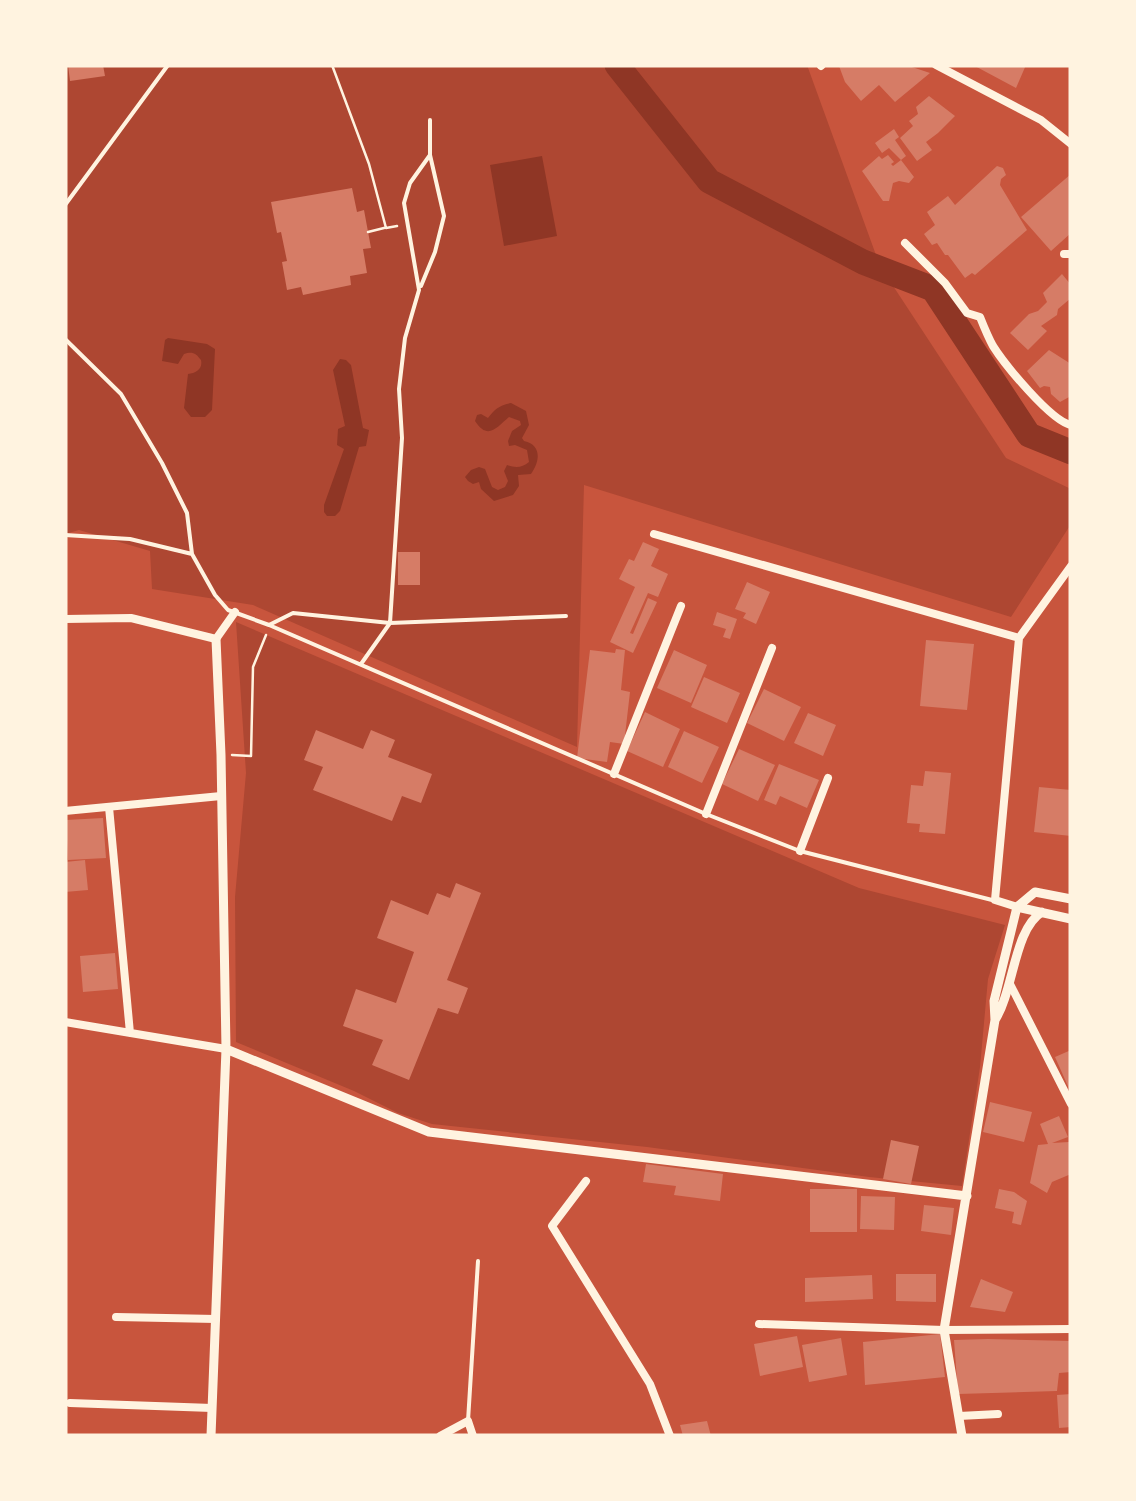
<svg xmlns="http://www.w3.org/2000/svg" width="1136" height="1501" font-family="'Asap Condensed',sans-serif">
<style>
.green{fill:#ae4732}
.water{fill:#8f3625}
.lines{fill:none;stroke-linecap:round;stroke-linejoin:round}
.river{stroke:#8f3625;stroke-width:25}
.building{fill:#d67c66}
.path{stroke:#fff3e0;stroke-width:2.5}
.service{stroke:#fff3e0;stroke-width:4}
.minor{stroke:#fff3e0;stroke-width:8}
.tertiary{stroke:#fff3e0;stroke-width:9}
</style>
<rect width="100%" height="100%" fill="#c8553d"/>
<path class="green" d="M65,65H807L880,266L1006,458L1071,489V524L1011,617L584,485L577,747L253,605L152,589L150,551L79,530L65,534Z
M236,622L859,888L1005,925L988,979L980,1067L962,1186L869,1177L647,1147L432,1124L398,1113L354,1091L236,1042L235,897L246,773Z"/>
<path class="water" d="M542,156L557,236L504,246L490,165Z
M168,338L207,344L215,349L212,410L205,417H191L184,408L188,374C196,373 203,369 201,360C196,353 192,351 184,354L178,364L162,361L165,340Z
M340,359L346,360L351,365L363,428L369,430L366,446L359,447L340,511L335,516H327L324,512V505L344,449L337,445L338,429L345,426L333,370Z
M511,403L526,411L529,425L522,438L524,441C542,445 540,461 531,474L518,475L519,486L513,495L494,501L481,489L479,482L473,484L468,481L465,477L471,470L479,467L485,469L492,487L498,490L505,487L508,481L504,471L507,465C515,468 522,468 529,462L527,450L515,445L509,446L508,441L512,431L521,425L520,421L509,417C497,427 488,441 475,421L477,415L481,414L488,418C495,409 498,406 511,403Z"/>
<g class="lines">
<path class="river" d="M617,65L709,181L863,262L933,289L1029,435L1071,452"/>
</g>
<path class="building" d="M68,65H103L105,76L70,81Z
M841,65H906L930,73L895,102L879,85L861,101L845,82L839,66Z
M973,65H1026L1016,88Z
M929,96L955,116L938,133L926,142L932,150L917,161L900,138L913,126L909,121L918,114L916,107Z
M894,129L899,137L895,140L906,156L901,160L889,148L882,153L875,143Z
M888,155L894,162L891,164L893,166L901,160L914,177L909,183L899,181L893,183L889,201H883L862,171L879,156L882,159Z
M997,166L1003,168L1006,175L1001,179L1000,185L1027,230L975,275L972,273L965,278L948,255H945L937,243L932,245L924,234L935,225L927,212L948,196L955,205Z
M1071,174V233L1051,251L1021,217Z
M352,188L357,212L364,210L371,248L363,249L367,273L350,276L351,285L303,295L301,287L287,290L282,262L287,261L281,232L277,233L271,202Z
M1062,274L1071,285V298L1058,309L1057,315L1041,326L1047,331L1028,350L1010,333L1029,314L1038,311L1047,302L1043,293Z
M1049,350L1071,364V396L1060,402L1051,394L1050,387L1044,386L1040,388L1027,371Z
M643,542L659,549L651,566L668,574L658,597L648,593L630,633L633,634L648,598L657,602L633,653L610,642L635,587L619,579L629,559L634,561Z
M398,552H420V585H398Z
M747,582L770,592L756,624L743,618L746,613L735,609Z
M717,612L737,619L730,639L723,637L726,629L713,625Z
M926,640L974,644L967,710L920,706Z
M616,649L625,650L621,690L630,692L624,744L610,742L607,762L577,758L590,650L615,653Z
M674,650L707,665L691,703L657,688Z
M704,677L740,693L727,723L691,707Z
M764,689L801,707L784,741L747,723Z
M645,712L680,729L663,767L627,751Z
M808,713L836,725L823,756L794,743Z
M316,730L363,749L371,730L395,740L388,757L432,774L421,803L402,796L392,821L313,790L323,767L304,760Z
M684,731L719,747L702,783L668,767Z
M739,749L775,765L758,801L722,784Z
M779,764L819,780L807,808L780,796L776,805L764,800Z
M925,771L951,773L945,834L919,832L920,824L907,823L911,785L923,786Z
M1039,787L1071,790V836L1034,832Z
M103,818L106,858L68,860L66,820Z
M85,860L88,890L65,892V862Z
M456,883L481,893L447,980L468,988L458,1014L438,1008L409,1080L372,1065L383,1040L343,1026L356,989L396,1003L414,952L377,938L391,900L428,915L437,893L450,898Z
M115,953L118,989L83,992L80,956Z
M1071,1050V1093L1055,1057Z
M990,1102L1032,1112L1024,1142L983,1132Z
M1059,1116L1068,1137L1052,1143L1069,1142L1071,1174L1052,1182L1047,1193L1030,1183L1038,1145L1048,1144L1040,1124Z
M891,1140L919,1146L911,1184L883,1179Z
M646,1164L723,1174L720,1201L674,1195L676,1186L643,1182Z
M810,1189H857V1232H810Z
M999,1189L1014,1192L1027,1201L1021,1225L1012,1223L1014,1212L995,1208Z
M861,1196L895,1197L894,1230L860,1229Z
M924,1205L954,1208L951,1235L921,1231Z
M896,1274H936V1302L896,1301Z
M872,1275L873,1299L805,1302V1278Z
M981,1279L1013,1292L1005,1312L970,1307Z
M940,1334L945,1377L865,1385L863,1342Z
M797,1336L803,1367L760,1376L754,1344Z
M841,1338L847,1375L809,1382L802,1345Z
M988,1339L1071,1341V1372L1059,1373L1057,1391L958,1394L954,1340Z
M1071,1394V1427L1059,1428L1057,1395Z
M707,1421L711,1436H683L680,1425Z"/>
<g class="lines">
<path class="path" d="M332,65L369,164L386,228L397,226
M368,232L384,228
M232,755L251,756L253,667L266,635"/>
<path class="service" d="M65,205L168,65
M421,286L435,252L444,216L430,155V120
M65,339L121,394L162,463L187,513L192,554L215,595L228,610L269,625L293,613L390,623L566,616
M65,535L130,539L192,554
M269,625L706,814L800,851L992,900
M361,664L390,623L402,438L399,389L405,338L419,290L404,203L410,183L430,155
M468,1421L478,1261"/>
<path class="minor" d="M936,65L1041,120L1071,144
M821,66L822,65
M905,243L945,283L967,313L980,317C984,327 988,337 993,346C1005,365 1051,421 1071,425
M1064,254H1071
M654,534L1019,638
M65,619L131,618L216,639L235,612
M614,774L681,606
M109,807L130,1033
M65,811L221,796
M706,814L772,648
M800,851L828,778
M1017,907L995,900L1019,638L1071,566
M1010,984L1071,1104
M65,1022L226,1049
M586,1181L552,1226L650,1384L670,1436
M116,1317L216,1319
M759,1324L944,1330L1071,1329
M70,1403L212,1408
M959,1416L998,1414
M440,1436L468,1421L473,1436"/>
<path class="tertiary" d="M1017,907L994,1001L995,1020C1014,990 1014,929 1042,912
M1017,907L1035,892L1071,899
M1017,907L1071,919
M226,1049L429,1132L967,1196
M211,1436L226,1049L221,755L216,639
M962,1436L944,1330L995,1020"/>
</g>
<rect width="1136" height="1501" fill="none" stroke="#fff3e0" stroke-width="135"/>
</svg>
